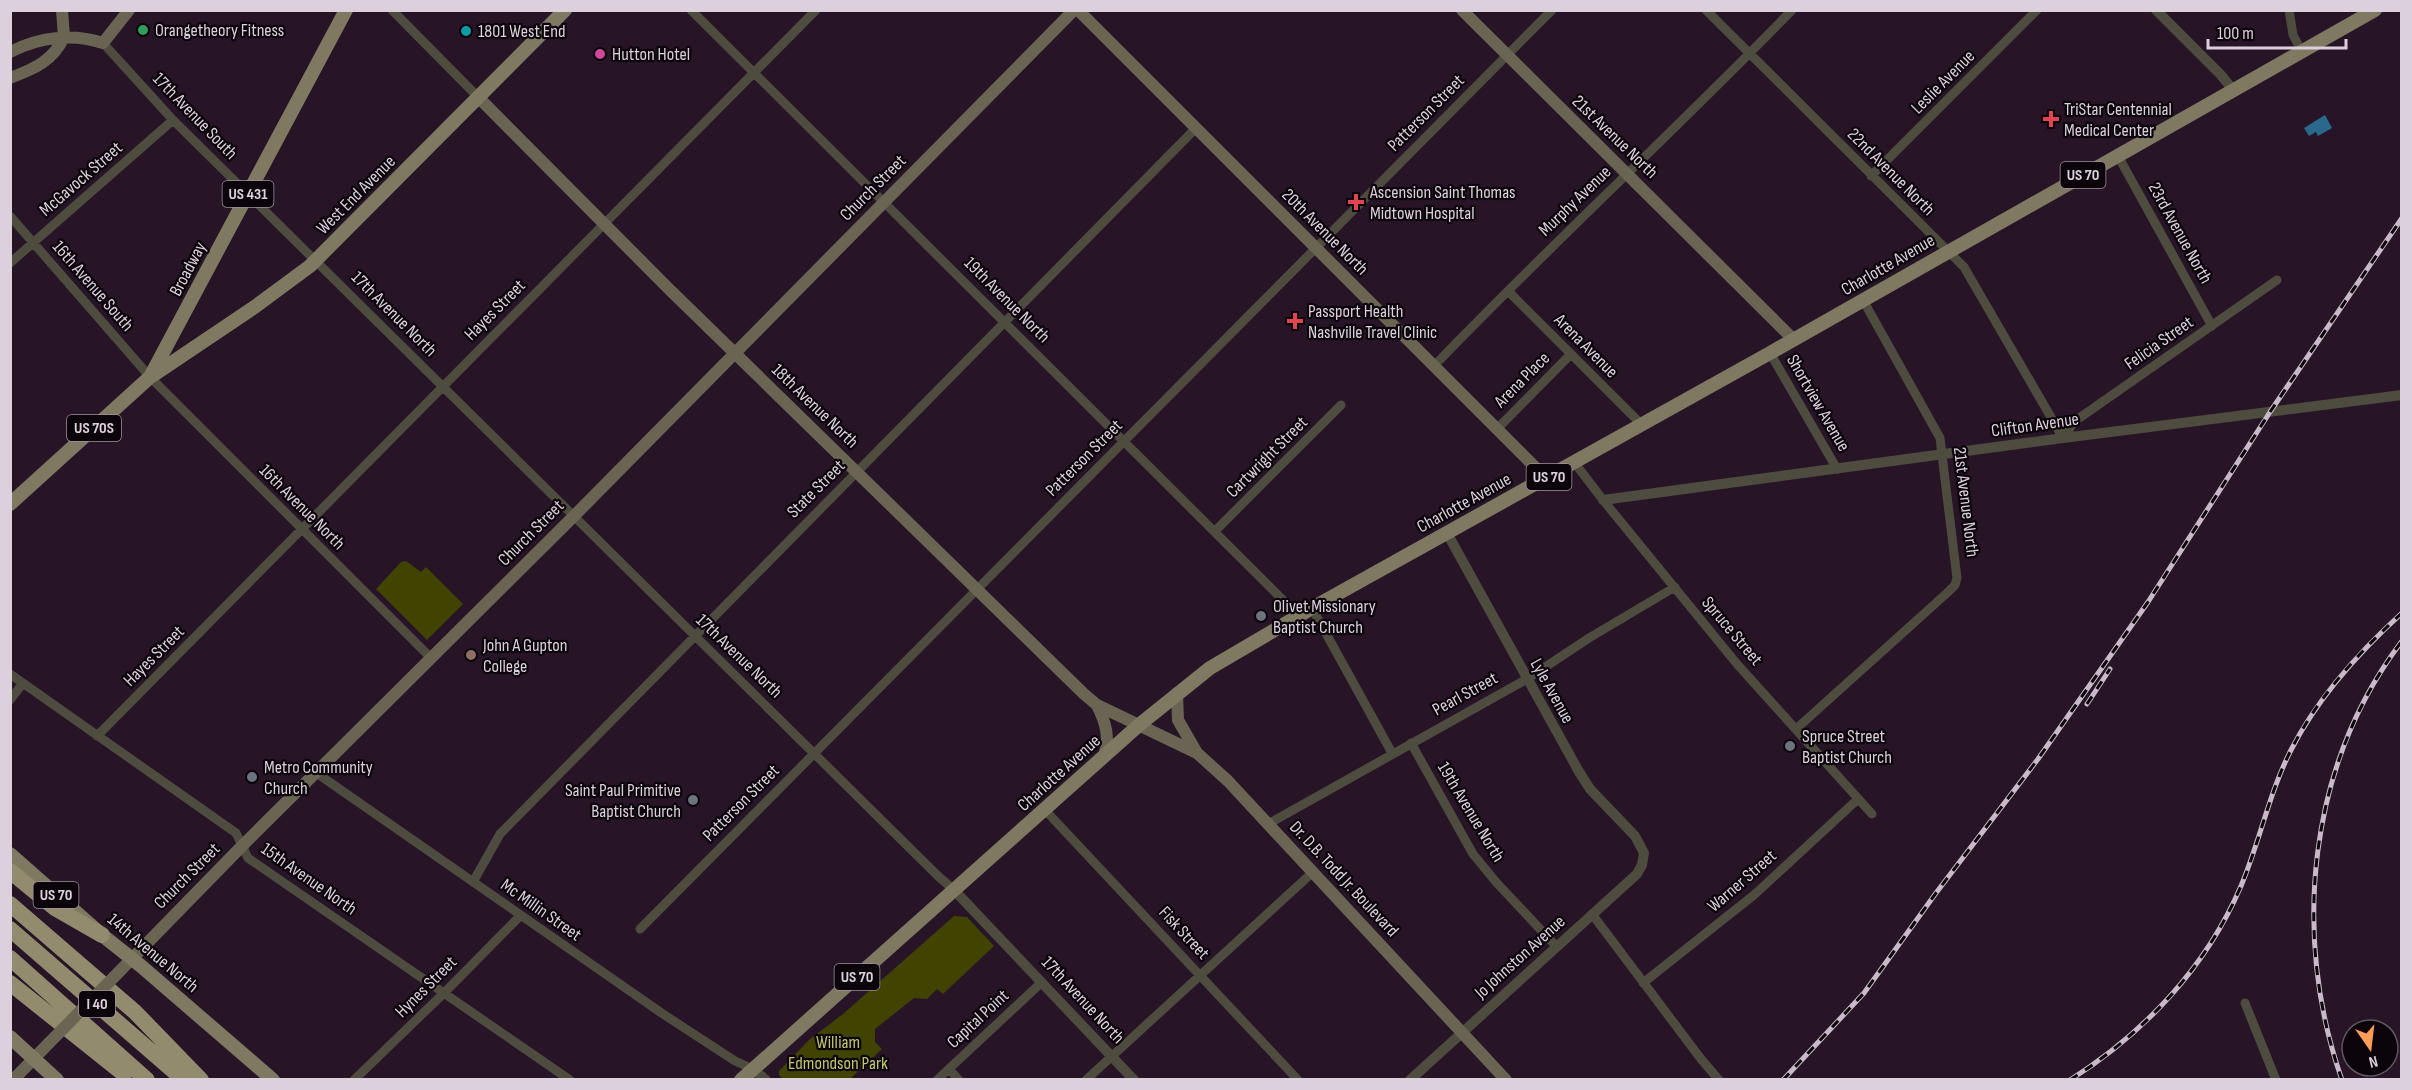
<svg xmlns="http://www.w3.org/2000/svg" width="2412" height="1090" font-family="'Sofia Sans Condensed',sans-serif">
<style>
.green{fill:#414300}
.water{fill:#2a698c}
.lines{fill:none;stroke-linecap:round;stroke-linejoin:round}
.minor{stroke:#4e4b3f;stroke-width:9}
.tertiary{stroke:#4e4b3f;stroke-width:10}
.secondary{stroke:#6a6552;stroke-width:12}
.primary{stroke:#7f7961;stroke-width:14}
.motorway{stroke:#938b6e;stroke-width:16}
.rail-casing{stroke:#c8bac8;stroke-width:5}
.rail{stroke:#0b050b;stroke-width:3;stroke-dasharray:9;stroke-linecap:butt}
.secondary-bridge{stroke:#6a6552;stroke-width:12}
.leisure-dot{fill:#2e9e5b;stroke:#0b050b;stroke-width:2}
.culture-dot{fill:#0f9aa8;stroke:#0b050b;stroke-width:2}
.hotel-dot{fill:#d1479c;stroke:#0b050b;stroke-width:2}
.health-dot{fill:#e0444e;stroke:#0b050b;stroke-width:2}
.worship-dot{fill:#6b7280;stroke:#0b050b;stroke-width:2}
.education-dot{fill:#8d6e63;stroke:#0b050b;stroke-width:2}
.labels{text-anchor:middle;dominant-baseline:central;stroke-width:4.5;stroke-linejoin:round;paint-order:stroke}
.shield{fill:#0b050b;stroke:#9e939e;stroke-width:1.5}
.shield-label{font-size:16px;font-weight:bold;fill:#ddd0dd}
.poi-label{font-size:18px;fill:#ddd0dd;stroke:#0b050b;text-anchor:start}
.street-label{font-size:18px;fill:#ddd0dd;stroke:#0b050b}
.park-label{font-size:18px;fill:#c2c76c;stroke:#0b050b}
</style>
<rect width="100%" height="100%" fill="#271527"/>
<path class="green" d="M406,561L421,572L426,567L463,604L427,640L376,589L401,562Z
M954,916L967,917L994,946L943,994L937,989L927,999L914,998L875,1029V1042L882,1049L850,1079H783L779,1075V1071L810,1039L843,1014Z"/>
<path class="water" d="M2325,115L2332,128L2318,136L2316,132L2309,136L2304,128Z"/>
<g class="lines">
<path class="minor" d="M392,10L478,97
M691,10L1299,616
M1706,10L1964,267L2063,438L2075,421L2277,280
M2289,10L2293,35L2302,52
M103,43L173,120L938,876L954,890
M2118,156L2212,326
M1871,176L2037,10
M10,216L150,377L431,658
M10,263L173,120
M1508,291L1641,424
M1770,353L1837,469
M1434,366C1550,245 1675,131 1792,10
M1497,429L1571,354
M1574,462L1603,500L1737,664L1872,814
M1215,531L1341,405
M1312,608L1392,753
M10,674L236,833L248,858L570,1080
M10,700L23,683
M1796,729L1947,593L1955,585L1957,578L1940,438L1863,300
M97,736L816,10
M1411,743L1473,854L1496,882L1556,946
M315,772L663,1014L735,1061L753,1069
M1045,810L1298,1080
M1268,824L1527,679L1589,638L1675,587
M473,882L500,834L1196,128
M1592,914L1701,1059L1719,1080
M640,929L1552,10
M1643,983L1754,895L1858,799
M2245,1003L2276,1080
M949,1069L959,1080
M354,1080L444,993L520,916
M937,1080L1042,982
M1086,1080L1313,872"/>
<path class="tertiary" d="M2156,10L2221,75L2234,91
M1603,500L2063,438L2402,395
M954,890L1134,1080
M753,1069L766,1080
M1410,1080L1637,874L1642,865L1644,853L1635,836L1590,789L1578,770L1447,533"/>
<path class="secondary" d="M62,10L64,37
M1078,10L1546,478
M1462,10L1794,340
M10,52C39,37 72,33 103,43L129,10
M10,78C34,69 53,61 64,37
M478,97L669,289L1084,694L1097,705L1197,753L1228,781L1506,1080
M1177,693L1178,720L1197,753
M1097,705C1106,723 1110,737 1104,757
M114,977L242,846L573,517L1074,10
M13,1080L49,1043"/>
<path class="primary" d="M152,376L256,306L310,266L565,10
M10,504L150,377L346,10
M10,854L102,935L141,966L273,1080
M10,1037L57,1080
M741,1080L1139,725L1210,668L1312,608L1770,353L2375,10"/>
<path class="motorway" d="M10,871L55,908L102,935
M10,904L135,1012L201,1080
M10,929L184,1080
M10,958L147,1080
M10,983L124,1074"/>
<g class="rail-casing">
<path id="rail" d="M2087,704L2110,669
M1783,1080L1864,993L1936,893L2038,759L2148,602L2270,412L2402,218
M2070,1080C2144,1033 2206,968 2241,886C2260,841 2269,793 2291,750C2318,697 2358,653 2402,613
M2342,1080C2291,935 2308,765 2402,641"/>
</g>
<use href="#rail" class="rail"/>
<path class="secondary-bridge" d="M49,1043L114,977"/>
</g>
<circle class="leisure-dot" cx="143" cy="30" r="6"/>
<circle class="culture-dot" cx="466" cy="31" r="6"/>
<circle class="hotel-dot" cx="600" cy="54" r="6"/>
<g class="health-dot">
<path d="M2048 110h6v6h6v6h-6v6h-6v-6h-6v-6h6z"/>
<path d="M1353 193h6v6h6v6h-6v6h-6v-6h-6v-6h6z"/>
<path d="M1292 312h6v6h6v6h-6v6h-6v-6h-6v-6h6z"/>
</g>
<g class="worship-dot">
<circle cx="1261" cy="616" r="6"/>
<circle cx="1790" cy="746" r="6"/>
<circle cx="252" cy="777" r="6"/>
<circle cx="693" cy="800" r="6"/>
</g>
<circle class="education-dot" cx="471" cy="655" r="6"/>
<g class="labels">
<g class="shield">
<rect x="2060.5" y="162" width="45" height="26" rx="4.5"/>
<rect x="222.5" y="181" width="51" height="26" rx="4.5"/>
<rect x="67" y="415" width="54" height="26" rx="4.5"/>
<rect x="1526.5" y="464" width="45" height="26" rx="4.5"/>
<rect x="33.5" y="882" width="45" height="26" rx="4.5"/>
<rect x="834.5" y="964" width="45" height="26" rx="4.5"/>
<rect x="79" y="991" width="36" height="26" rx="4.5"/>
</g>
<g class="shield-label">
<text x="2083" y="175">US 70</text>
<text x="248" y="194">US 431</text>
<text x="94" y="428">US 70S</text>
<text x="1549" y="477">US 70</text>
<text x="56" y="895">US 70</text>
<text x="857" y="977">US 70</text>
<text x="97" y="1004">I 40</text>
</g>
<g class="poi-label">
<text x="155" y="30">Orangetheory Fitness</text>
<text x="478" y="31">1801 West End</text>
<text x="612" y="54">Hutton Hotel</text>
<text x="2064" y="109">TriStar Centennial<tspan x="2064" dy="21">Medical Center</tspan></text>
<text x="1370" y="192">Ascension Saint Thomas<tspan x="1370" dy="21">Midtown Hospital</tspan></text>
<text x="1308" y="311">Passport Health<tspan x="1308" dy="21">Nashville Travel Clinic</tspan></text>
<text x="1273" y="606">Olivet Missionary<tspan x="1273" dy="21">Baptist Church</tspan></text>
<text x="483" y="645">John A Gupton<tspan x="483" dy="21">College</tspan></text>
<text x="1802" y="736">Spruce Street<tspan x="1802" dy="21">Baptist Church</tspan></text>
<text x="264" y="767">Metro Community<tspan x="264" dy="21">Church</tspan></text>
<text x="681" y="790" text-anchor="end">Saint Paul Primitive<tspan x="681" dy="21">Baptist Church</tspan></text>
</g>
<g class="street-label">
<text transform="translate(1943 82) rotate(-45)">Leslie Avenue</text>
<text transform="translate(1426 113) rotate(-45)">Patterson Street</text>
<text transform="translate(195 116) rotate(46)">17th Avenue South</text>
<text transform="translate(1615 137) rotate(44)">21st Avenue North</text>
<text transform="translate(1891 172) rotate(45)">22nd Avenue North</text>
<text transform="translate(81 179) rotate(-41)">McGavock Street</text>
<text transform="translate(873 188) rotate(-45)">Church Street</text>
<text transform="translate(356 195) rotate(-45)">West End Avenue</text>
<text transform="translate(1575 201) rotate(-44)">Murphy Avenue</text>
<text transform="translate(1325 232) rotate(45)">20th Avenue North</text>
<text transform="translate(2180 233) rotate(61)">23rd Avenue North</text>
<text transform="translate(1888 265) rotate(-30)">Charlotte Avenue</text>
<text transform="translate(188 269) rotate(-62)">Broadway</text>
<text transform="translate(93 286) rotate(49)">16th Avenue South</text>
<text transform="translate(1007 300) rotate(45)">19th Avenue North</text>
<text transform="translate(495 310) rotate(-45)">Hayes Street</text>
<text transform="translate(394 314) rotate(45)">17th Avenue North</text>
<text transform="translate(2159 343) rotate(-35)">Felicia Street</text>
<text transform="translate(1586 346) rotate(45)">Arena Avenue</text>
<text transform="translate(1522 380) rotate(-45)">Arena Place</text>
<text transform="translate(1818 403) rotate(60)">Shortview Avenue</text>
<text transform="translate(815 406) rotate(44)">18th Avenue North</text>
<text transform="translate(2035 425) rotate(-8)">Clifton Avenue</text>
<text transform="translate(1267 457) rotate(-45)">Cartwright Street</text>
<text transform="translate(1084 458) rotate(-45)">Patterson Street</text>
<text transform="translate(816 489) rotate(-45)">State Street</text>
<text transform="translate(1966 502) rotate(83)">21st Avenue North</text>
<text transform="translate(1464 503) rotate(-29)">Charlotte Avenue</text>
<text transform="translate(302 507) rotate(45)">16th Avenue North</text>
<text transform="translate(531 533) rotate(-45)">Church Street</text>
<text transform="translate(1732 631) rotate(50)">Spruce Street</text>
<text transform="translate(154 656) rotate(-45)">Hayes Street</text>
<text transform="translate(739 656) rotate(44)">17th Avenue North</text>
<text transform="translate(1552 691) rotate(61)">Lyle Avenue</text>
<text transform="translate(1465 694) rotate(-29)">Pearl Street</text>
<text transform="translate(1059 773) rotate(-42)">Charlotte Avenue</text>
<text transform="translate(741 803) rotate(-45)">Patterson Street</text>
<text transform="translate(1471 812) rotate(59)">19th Avenue North</text>
<text transform="translate(187 876) rotate(-45)">Church Street</text>
<text transform="translate(309 879) rotate(35)">15th Avenue North</text>
<text transform="translate(1344 879) rotate(47)">Dr. D.B. Todd Jr. Boulevard</text>
<text transform="translate(1742 881) rotate(-41)">Warner Street</text>
<text transform="translate(541 910) rotate(35)">Mc Millin Street</text>
<text transform="translate(1184 933) rotate(47)">Fisk Street</text>
<text transform="translate(153 953) rotate(40)">14th Avenue North</text>
<text transform="translate(1520 957) rotate(-42)">Jo Johnston Avenue</text>
<text transform="translate(426 987) rotate(-45)">Hynes Street</text>
<text transform="translate(1083 1000) rotate(47)">17th Avenue North</text>
<text transform="translate(978 1019) rotate(-43)">Capital Point</text>
</g>
<g class="park-label">
<text x="838" y="1042">William<tspan x="838" dy="21">Edmondson Park</tspan></text>
</g>
</g>
<rect width="2412" height="1090" fill="none" stroke="#ddd0dd" stroke-width="24"/>
<g transform="translate(2370 1048) rotate(166)"><circle r="28" fill="#0b050b" stroke="#5f565f" stroke-width="1.5"/>
<path d="M0-4.5L10 22L0 15L-10 22Z" fill="#fd9c56"/>
<text y="-9" font-size="16" font-weight="bold" text-anchor="middle" fill="#ddd0dd">N</text>
</g>
<path d="M2208 39v9h138v-9" fill="none" stroke="#ddd0dd" stroke-width="3"/>
<text x="2217" y="39" font-size="18" fill="#ddd0dd" stroke="#0b050b" stroke-width="4.5" paint-order="stroke">100 m</text>
</svg>
